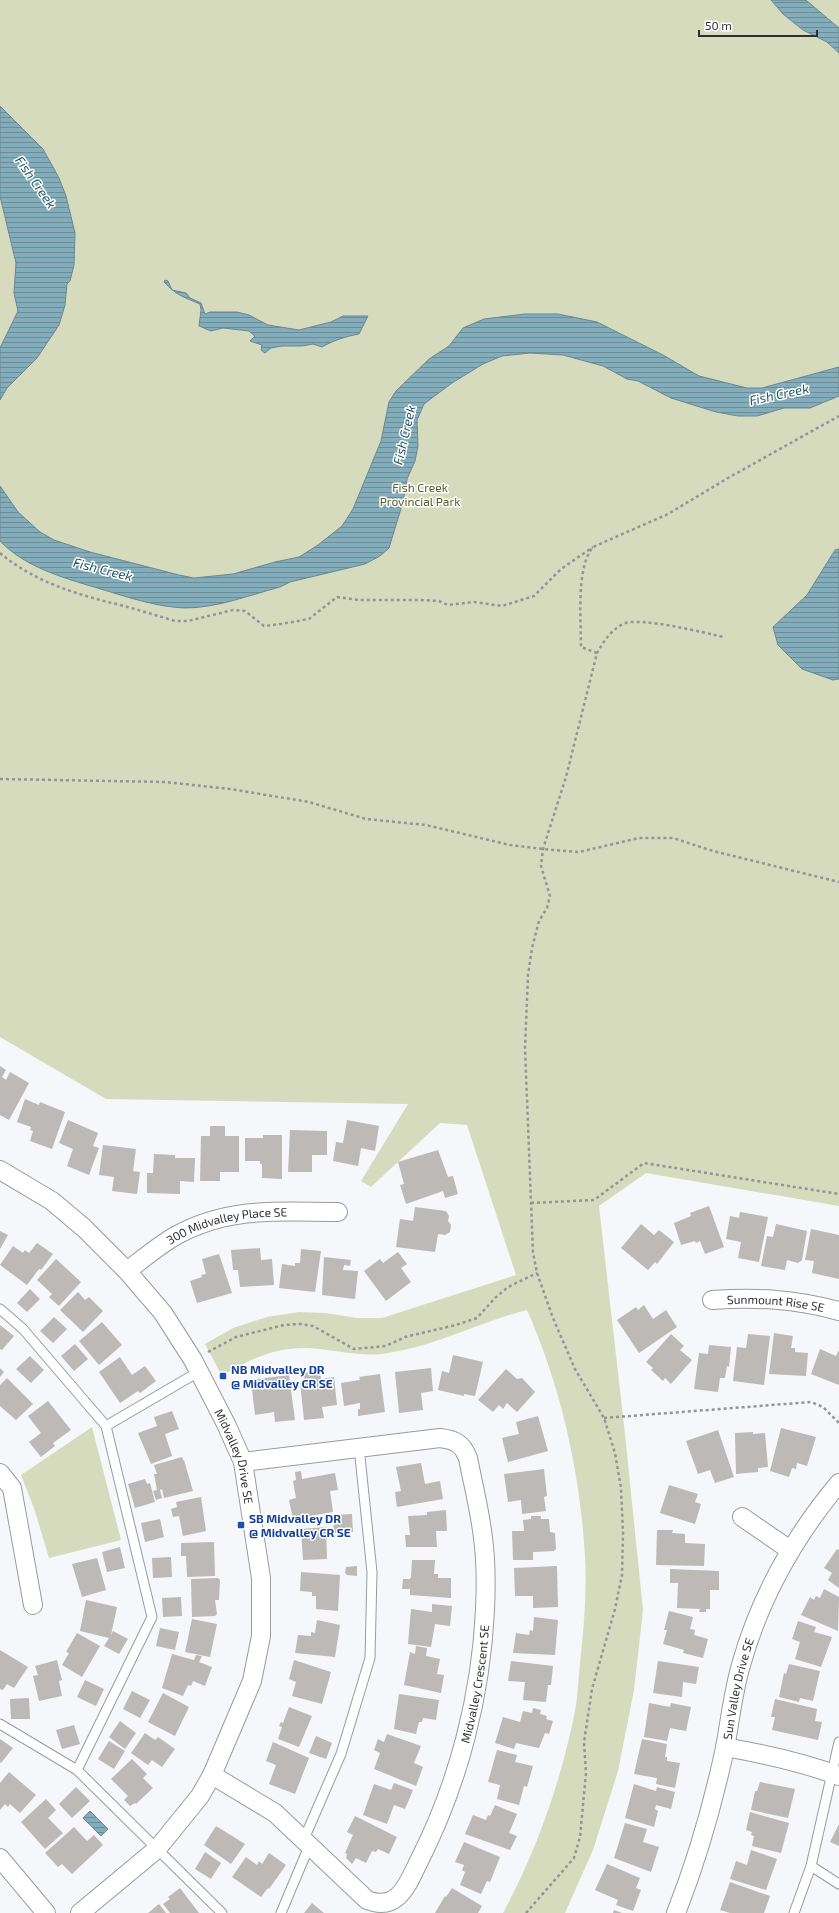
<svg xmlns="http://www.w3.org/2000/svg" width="839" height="1913" font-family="'Exo 2',sans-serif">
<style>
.park{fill:#d7dbbe}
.water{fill:url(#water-rules);stroke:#6a8791}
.building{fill:#bcb9b6}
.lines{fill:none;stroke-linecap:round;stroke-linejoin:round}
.lane-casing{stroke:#999b9f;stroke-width:11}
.street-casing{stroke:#999b9f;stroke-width:20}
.path{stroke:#939497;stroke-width:2.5;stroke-dasharray:3 3;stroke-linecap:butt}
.lane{stroke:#fff;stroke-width:9}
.street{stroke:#fff;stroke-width:18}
.transit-dot{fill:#1a4fb4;stroke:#fff;stroke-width:1.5}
.labels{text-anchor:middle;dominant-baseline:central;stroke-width:3;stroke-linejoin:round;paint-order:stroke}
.park-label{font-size:12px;fill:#555a21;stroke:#fff}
.street-label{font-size:12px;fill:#2e2f30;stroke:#fff}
.transit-label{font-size:12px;font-weight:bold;fill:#164399;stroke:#fff;text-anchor:start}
.water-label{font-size:13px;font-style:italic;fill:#1d5666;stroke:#fff}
</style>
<defs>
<pattern id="water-rules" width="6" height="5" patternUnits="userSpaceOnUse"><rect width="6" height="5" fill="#83adbb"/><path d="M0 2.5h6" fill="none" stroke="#6c8d98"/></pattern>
</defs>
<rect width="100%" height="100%" fill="#f5f7fb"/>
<path class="park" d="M0,0H839V1206L646,1173L599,1206L625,1434L643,1610L634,1690L618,1771L593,1850L565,1913H503C536,1852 560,1784 574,1716C578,1699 578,1680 580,1663C584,1627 587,1592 585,1556C580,1472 561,1387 527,1310C480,1322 436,1346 388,1353C361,1358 334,1349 307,1348C275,1347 248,1360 222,1376L205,1344L233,1328L267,1317L299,1312L325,1313L357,1318H382L516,1275L467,1125L440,1123L371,1187L361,1181L408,1104L106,1099L0,1037Z
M92,1427L121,1540L49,1558L34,1508L21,1475Z"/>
<path class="water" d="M771,0H804L807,1L839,28V53L827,42L803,30L783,14Z
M0,106L43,149L59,178L66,196L75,233L74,265L70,281L67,284L65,305L59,325L37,358L7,388L0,400V348L18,311L14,293L16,263L0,196Z
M165,280L168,281L172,290L186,293L190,298L201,303L205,314L210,312H237L249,315L268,325L299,330L331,322L343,316H368L359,334C347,336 332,341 322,347L313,344L302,346H282L271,348L265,353L261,350L262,345L250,341L255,336L249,331L223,328L211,331L199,326L201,310L200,304C184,297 177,296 164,282Z
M525,314H558L597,322L663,355L699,376L747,388H762L839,367V396L810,408H784L757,416H738L716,412L671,398L638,381L627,379L603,366L563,355L530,353L502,356L483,364L452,383L424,404L417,420L418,446L415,461L407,479L403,502L389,548L380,556L365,564L290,582L280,587C250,595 217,608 185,608C158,607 130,598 104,590C68,579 27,569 0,541V486L18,512L40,532L54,540L90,552L179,575L194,578L233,574L275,562L299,557L318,545L342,526L353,509L381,441L389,402L396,391L429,359L449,346L463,328L484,319Z
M839,549V679L833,680L802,669L778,645L773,627L807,595L835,550Z
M90,1811L108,1829L101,1836L83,1818Z"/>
<path class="building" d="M0,1066L6,1070L2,1077L6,1080L10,1072L29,1083L9,1120L0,1115Z
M25,1099L39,1105L40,1102L65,1112L52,1149L30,1141L33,1131L30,1130L31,1127L17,1122Z
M68,1120L98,1133L93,1146L99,1148L89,1175L67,1166L73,1149L59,1143Z
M347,1120L379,1126L375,1151L361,1148L358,1166L333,1161L336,1142L343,1143Z
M210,1126H225V1136H239V1172H220V1181H200L201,1136H210Z
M290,1130L327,1131V1155H312V1172H288Z
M263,1135H282V1179L262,1178V1164H260V1161H245V1138H263Z
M103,1145L136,1149L133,1171L140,1172L137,1194L112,1191L114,1177L99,1175Z
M438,1150L448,1177L453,1176L458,1194L445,1198L443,1191L406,1204L400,1185L404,1184L398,1162Z
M154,1154L175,1155V1158H195L194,1182L180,1181V1194L147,1193V1173H153Z
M709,1206L724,1247L705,1254L700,1241L696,1243L695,1241L681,1245L674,1223L691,1216L690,1213Z
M415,1207L446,1211L449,1216L448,1221L451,1225L450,1232L445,1235L438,1234L435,1252L396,1247L400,1219L413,1221Z
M740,1212L768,1217L759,1262L738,1258L741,1242L726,1239L730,1216L739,1218Z
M641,1224L654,1235L659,1230L674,1242L657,1264L655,1262L648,1270L621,1248Z
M776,1224L807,1231L802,1260L798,1263L787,1260L785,1270L761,1266L767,1236L773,1237Z
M811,1229L839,1235V1279L812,1273L814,1261L805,1260Z
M0,1231L8,1235L0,1249Z
M37,1243L53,1254L41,1270L39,1269L27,1285L0,1265L13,1246L23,1253L25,1250L29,1253Z
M260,1248L261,1260L272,1259L274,1285L240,1287L238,1270H233L231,1250Z
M301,1249L321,1251L315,1292L279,1288L282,1264L295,1266V1263H300Z
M398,1252L407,1264L401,1268L411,1282L386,1301L364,1271L380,1259L383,1263Z
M219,1254L232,1293L197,1303L190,1281L202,1277L201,1275L206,1274L202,1259Z
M324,1257L351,1260L350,1266L344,1265L343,1270L358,1271L355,1299L322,1295Z
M56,1259L81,1282L59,1306L49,1297L52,1294L37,1280Z
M30,1289L40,1299L27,1312L17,1303Z
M78,1292L85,1300L89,1297L103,1311L83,1332L60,1310Z
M644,1305L653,1319L666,1310L677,1327L639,1353L617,1320L636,1307L638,1310Z
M54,1317L67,1329L53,1343L40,1331Z
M102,1322L122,1345L99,1365L79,1341Z
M0,1325L14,1336L2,1350L0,1349Z
M774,1333L793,1336L791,1348H795V1352L808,1353L806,1376L769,1374Z
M671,1334L684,1346L680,1350L692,1360L671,1384L665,1378L663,1381L651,1370L653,1368L646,1362Z
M748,1334L770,1336L764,1385L733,1381L737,1347L746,1348Z
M75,1344L88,1359L74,1371L61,1356Z
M709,1345L731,1347L729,1367L727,1366L725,1378H720L718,1392L694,1389L699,1353L708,1354Z
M820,1349L836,1356L839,1350V1385L811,1374Z
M453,1355L483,1362L475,1396L464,1394V1396L438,1390L442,1371L449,1373Z
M30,1356L44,1370L31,1383L16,1369Z
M120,1357L132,1375L145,1366L156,1381L140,1393L138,1391L120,1403L99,1372Z
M0,1368L4,1372L0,1377Z
M431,1368L433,1391L421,1393L423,1410L399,1413L395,1372Z
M506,1369L517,1379L522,1378L535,1392L517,1412L507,1403L503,1409L499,1405L493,1412L478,1400Z
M320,1371L321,1379L334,1377L337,1405L322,1407L324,1418L304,1420L300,1382L304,1381L303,1373Z
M380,1374L385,1412L358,1416V1409H360V1403L344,1406L341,1383L360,1380L359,1377Z
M289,1375L295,1420L275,1422L274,1412L255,1415L251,1380Z
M7,1378L33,1404L16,1420L0,1406V1385Z
M48,1401L71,1430L53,1443L55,1446L41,1457L29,1442L41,1433L28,1416Z
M172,1411L179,1429L165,1434L172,1456L151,1464L138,1433L157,1426L154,1417Z
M538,1416L548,1451L508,1462L502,1438L519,1434L516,1422Z
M781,1428L816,1437L807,1466L797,1463L796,1469L792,1468L789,1477L770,1471Z
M718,1430L734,1477L715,1483L710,1470L698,1474L686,1441Z
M753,1432V1434L765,1433L768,1467L758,1468V1472L736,1474L735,1433Z
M182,1457L183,1460H184L193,1491L164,1498L162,1489L160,1490L162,1498L156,1500L153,1491L157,1490L154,1474H157L154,1465Z
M421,1463L425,1484L440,1481L443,1499L397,1507L395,1492L401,1491L396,1467Z
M544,1469L547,1496L544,1497L546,1511L522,1514L521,1500L508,1502L504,1474Z
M301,1471L302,1479L335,1473L338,1490L330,1491L333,1512L293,1519L289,1500L296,1498L293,1481L296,1480L295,1472Z
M145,1479L147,1484L150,1483L155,1502L135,1508L128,1484Z
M669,1485L698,1494L695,1502L701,1504L695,1524L660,1513Z
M201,1497L206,1531L183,1536L179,1516L173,1517L171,1509L177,1507L176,1502Z
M446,1510L447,1531H436L437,1547H406L405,1535H410L408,1516L427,1515V1512Z
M352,1514L353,1532L334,1533L333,1515Z
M531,1516H541V1519H549L550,1532L555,1533L556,1549L554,1551L533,1552V1560H513L512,1531H524L523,1520L531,1519Z
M160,1519L164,1537L145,1542L141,1523Z
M326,1527L327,1559L303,1560L301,1529Z
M657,1530H673L672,1533L685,1534V1543L705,1544L704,1566L656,1565Z
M214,1542L215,1576L187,1577L186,1556H181V1543Z
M120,1547L125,1568L107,1572L102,1552Z
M837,1549L839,1550V1588L828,1580L832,1573L824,1568Z
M171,1557L172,1577L153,1578L152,1558Z
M97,1558L106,1590L82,1597L72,1564Z
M412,1560H435L434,1574H438V1578H451V1598L410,1595V1589H402L403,1579H410L411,1577Z
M357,1566V1576L347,1575L345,1573L346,1567Z
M557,1566L558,1607L533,1608V1596H515L514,1568Z
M670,1569L719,1571V1590H710V1609H706V1612H699L700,1609L677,1608L678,1583H670Z
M301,1572L340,1575L338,1611L316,1609V1596H312V1592L300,1591Z
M218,1578L220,1580L219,1600H215L217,1614L215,1616L192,1617L191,1579Z
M824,1589L839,1597L838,1631L801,1615L810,1597L814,1600L816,1596L820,1598Z
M181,1597L182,1616L163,1617L162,1598Z
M86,1600L117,1607L111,1635L113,1631L128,1639L119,1654L104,1646L109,1638L80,1631Z
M432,1604L452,1606L450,1626L435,1624L431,1647L408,1644L411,1609L432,1612Z
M669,1611L693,1617L690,1629L695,1630L694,1635L708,1639L703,1658L683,1653L684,1650L663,1644L667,1630H664Z
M534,1617L558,1620L555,1655L513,1653L516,1633L529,1635L530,1630L533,1631Z
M192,1619L217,1624L210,1657L185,1652Z
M317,1620L340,1625L335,1657L295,1653L298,1635L311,1636V1632L315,1633Z
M798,1621L816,1627L814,1632L832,1637L821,1667L795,1659L800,1642L792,1639Z
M160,1628L179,1632L175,1650L156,1646Z
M77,1633L100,1646L82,1677L62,1665L69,1653L66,1652Z
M416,1646L427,1648L426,1656L440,1659L437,1674L444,1675L441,1693L404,1685L410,1652L415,1654Z
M0,1650L28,1667L14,1688L7,1684L3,1690L0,1689Z
M172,1654L194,1660L196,1655L202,1656L199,1662L212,1667L205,1686L193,1681L191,1686L188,1685L183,1696L162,1688Z
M57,1660L62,1680L59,1681L62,1696L39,1701L33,1676L38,1675L35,1666Z
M294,1660L331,1672L322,1704L292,1696L296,1682L289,1679Z
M511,1661L553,1666L551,1685H548L546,1702L523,1700L525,1682L508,1681Z
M658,1661L699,1667L696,1684L683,1682L682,1697L653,1693Z
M789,1664L820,1671L813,1701L800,1698L799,1702L779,1697L784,1673L786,1674Z
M85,1680L104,1689L96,1706L77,1697Z
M132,1691L150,1700L140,1718L123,1709Z
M163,1693L189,1707L175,1736L148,1722Z
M399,1694L439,1700L436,1720L423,1718L422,1722H419L416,1734L394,1729Z
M29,1698L30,1719H11L10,1699Z
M775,1699L817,1709L815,1721L822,1722L818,1740L772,1730L775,1717H771Z
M649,1703L670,1707L671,1703L691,1707L686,1731L670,1728L667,1741L644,1737Z
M289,1707L312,1716L299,1747L278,1739L282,1727L279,1726L281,1722L283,1723Z
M533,1708L541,1710L540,1714L547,1716L546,1719L553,1721L549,1734L545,1733L539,1748L516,1743L514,1749L495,1743L503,1717L520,1722L523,1711L532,1713Z
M120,1721L136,1733L125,1749L109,1737Z
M74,1725L80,1744L62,1749L56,1730Z
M145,1733L155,1740L158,1737L175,1749L162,1767L152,1760L148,1765L131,1753Z
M387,1734L421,1746L414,1763L423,1767L416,1786L374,1769L380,1753L374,1750L378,1739L384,1742Z
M316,1736L332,1743L326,1759L309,1753Z
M0,1739L13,1748L1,1763L0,1762Z
M642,1739L667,1744L665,1757H667V1761L680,1763L675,1788L656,1784L657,1778L634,1774Z
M109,1741L125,1751L114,1769L98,1759Z
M273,1742L309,1758L295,1794L269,1784L276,1765L266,1761Z
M497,1750L517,1755L515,1762L533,1766L527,1787L524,1786L519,1805L497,1799L500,1785L488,1782Z
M132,1759L147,1774L143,1778L153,1788L136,1804L135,1803L130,1806L124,1800L128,1796L111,1779Z
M9,1772L36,1795L20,1813L10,1804L8,1807L5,1804L0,1810V1783Z
M760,1782L795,1789L788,1818L751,1810L755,1791H757Z
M394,1783L413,1790L405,1809L394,1805L387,1824L363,1815L374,1784L391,1790Z
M634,1784L656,1791L657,1787L675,1792L671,1809L656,1805L655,1809L658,1811L654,1827L625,1818Z
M76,1787L90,1801L72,1818L59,1804Z
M46,1799L56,1810L48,1818L63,1833L45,1849L21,1822Z
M495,1805L517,1814L509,1833L517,1836L510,1850L465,1834L473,1815L486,1820L488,1815L490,1816Z
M750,1812L789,1823L781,1853L752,1846L754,1836L751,1835L752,1832L746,1830Z
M355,1816L397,1837L389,1854L378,1849L376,1852L372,1851L366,1863L356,1858L352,1864L346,1858L347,1854L345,1853L353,1835L347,1832Z
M625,1823L647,1829L643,1842L659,1847L651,1872L614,1858Z
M839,1824V1846L830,1842Z
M216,1826L245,1844L231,1864L204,1845Z
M74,1827L87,1841L94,1835L103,1845L72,1874L62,1864L58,1867L45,1853Z
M464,1842L500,1857L490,1882L487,1881L481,1894L460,1885L465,1872L462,1870L464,1865L455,1862Z
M751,1850L777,1859L766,1890L730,1879L736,1861L747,1865Z
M205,1852L221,1863L211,1879L195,1869Z
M269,1853L286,1865L269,1889L268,1888L261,1897L232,1877L246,1857L257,1865L259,1861L262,1864Z
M607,1864L640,1878L636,1888L641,1890L633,1911L616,1905L618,1900L595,1890Z
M730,1882L770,1896L764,1913H730L720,1910Z
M180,1888L189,1900L199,1913H170L163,1904L170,1899L168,1897Z
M452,1888L482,1906L478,1913H435L445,1896L446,1897Z
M312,1903L324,1913H304Z
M159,1904L166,1913H148Z
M614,1910L622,1913H613Z"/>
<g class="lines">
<g class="lane-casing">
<path id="lane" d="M0,1309L23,1329L106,1426L152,1617L77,1770
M106,1426L200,1371
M0,1724L77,1770L222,1913
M304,1839L341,1754L370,1658L372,1572L359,1447
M811,1866L839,1884
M281,1913L310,1844
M794,1913L811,1866L839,1742"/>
</g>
<g class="street-casing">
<g id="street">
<path id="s1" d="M0,1170L52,1201L84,1228L127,1271L163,1313L193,1360L226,1424L243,1462L261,1578V1636L252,1681L212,1775L200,1796L157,1849L80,1913"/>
<path id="s2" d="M127,1271C143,1259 159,1245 177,1235C230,1206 280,1212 338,1212"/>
<path id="s3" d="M712,1300C758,1297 794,1299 839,1311"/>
<path d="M0,1473L12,1488L33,1605"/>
<path d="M742,1517L790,1550"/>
<path d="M725,1747C764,1754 802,1762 839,1776"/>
<path id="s4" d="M212,1775L275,1813L367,1900C400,1913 409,1880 421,1857C459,1781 481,1695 485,1610C486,1588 486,1560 483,1538C480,1511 473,1484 468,1458C462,1443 455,1440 440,1438L243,1462"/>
<path d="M0,1858L46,1913"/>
<path id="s5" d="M676,1913C697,1860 713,1804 725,1748C730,1721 733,1692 741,1665C760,1597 794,1537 839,1483"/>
</g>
</g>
<path class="path" d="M0,553C33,581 75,594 116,604C136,609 155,615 175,621H188L233,610L245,611L264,626L281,624L309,619L337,597L359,600H420L439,601L448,605L474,602L502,606L534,596L561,569L593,547
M597,653L581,647C581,620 576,567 593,547L668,514L728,478L839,416
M0,779L165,782L230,789L309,802L366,819L426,825L510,845L543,849L579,852L639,838H673L713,851L839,882
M531,1203L594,1200L644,1163L839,1194
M208,1352L236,1337L284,1325L300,1324L313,1326L354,1349L386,1346L405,1337L456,1325L477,1318L495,1298L508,1287L537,1273
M604,1418L811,1402L823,1407L839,1423
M526,1913L574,1858L580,1837L586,1773L584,1742L592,1689L615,1609L622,1575L623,1533L621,1488L615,1453L604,1418L575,1369L553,1318L537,1273L533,1253L525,1048L528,975L532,948L539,921L547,908L550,896L541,866L543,849L566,777L597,653C604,641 610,631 623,624C638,616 705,633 724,637"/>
<use href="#lane" class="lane"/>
<use href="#street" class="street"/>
</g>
<g class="transit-dot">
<rect x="219" y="1372" width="8" height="8" rx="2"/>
<rect x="237" y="1521" width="8" height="8" rx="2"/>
</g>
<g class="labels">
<g class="park-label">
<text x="420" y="487">Fish Creek<tspan x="420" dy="14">Provincial Park</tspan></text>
</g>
<g class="street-label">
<text stroke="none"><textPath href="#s2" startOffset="113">300 Midvalley Place SE</textPath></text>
<text stroke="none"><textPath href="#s3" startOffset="64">Sunmount Rise SE</textPath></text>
<text stroke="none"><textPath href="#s1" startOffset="380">Midvalley Drive SE</textPath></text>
<text stroke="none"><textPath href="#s4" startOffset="461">Midvalley Crescent SE</textPath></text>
<text stroke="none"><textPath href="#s5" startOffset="233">Sun Valley Drive SE</textPath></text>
</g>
<g class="transit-label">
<text x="231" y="1369">NB Midvalley DR<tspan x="231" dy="14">@ Midvalley CR SE</tspan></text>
<text x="249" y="1518">SB Midvalley DR<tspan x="249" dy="14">@ Midvalley CR SE</tspan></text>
</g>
<g class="water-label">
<text transform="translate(36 182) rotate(55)">Fish Creek</text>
<text transform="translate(779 394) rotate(-12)">Fish Creek</text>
<text transform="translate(404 435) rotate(-77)">Fish Creek</text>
<text transform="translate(103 569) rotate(14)">Fish Creek</text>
</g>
</g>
<path d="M699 30v6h118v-6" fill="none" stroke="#2e2f30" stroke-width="2"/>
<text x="705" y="30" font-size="12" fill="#2e2f30" stroke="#ffffff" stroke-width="3" paint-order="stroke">50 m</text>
</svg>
